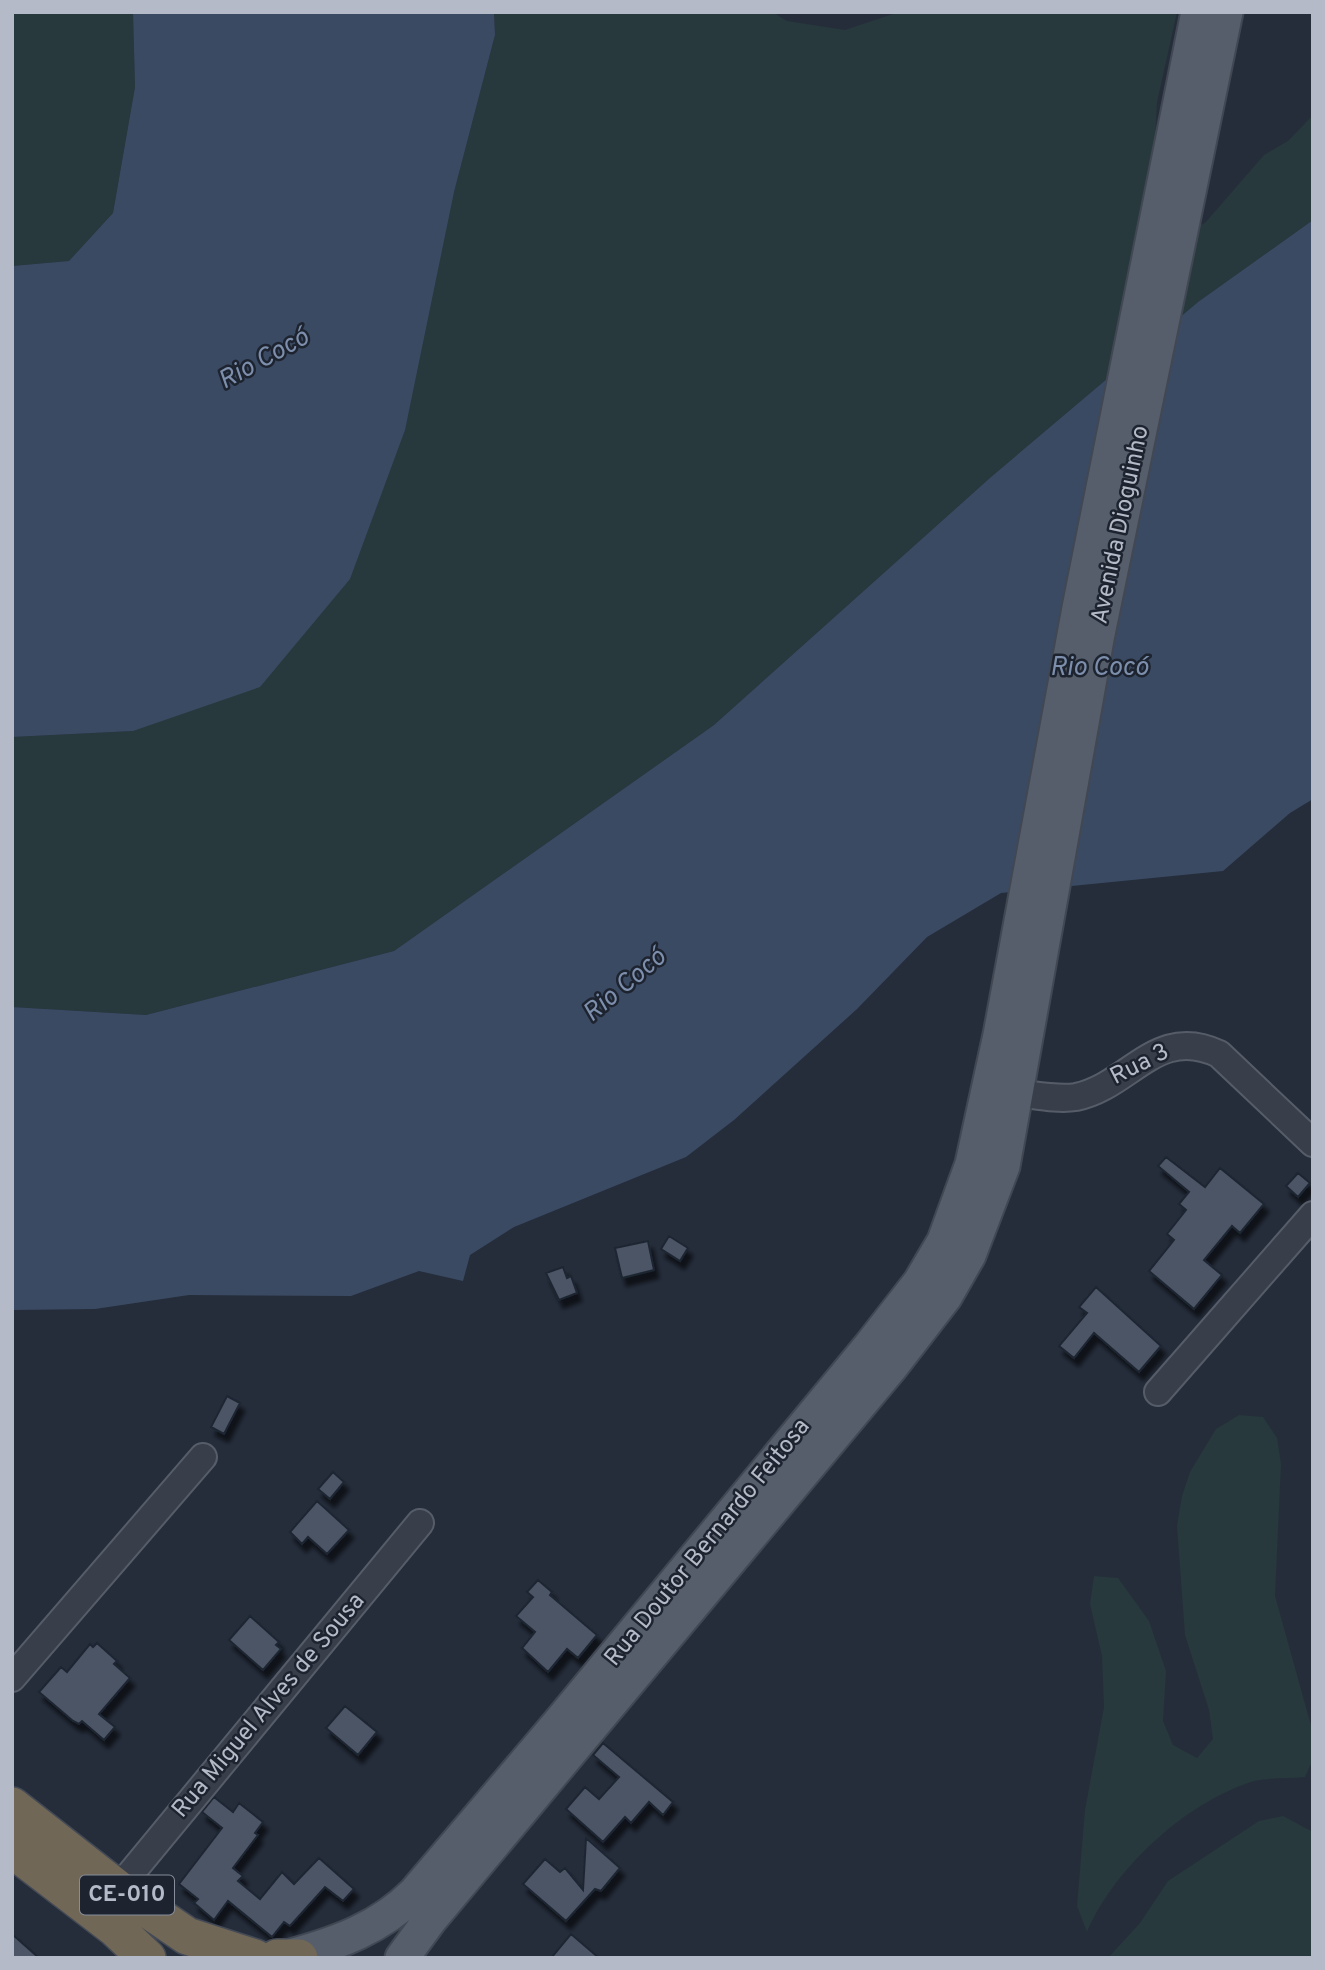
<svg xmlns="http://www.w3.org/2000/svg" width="1325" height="1970" font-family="Overpass,sans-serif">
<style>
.green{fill:#27393c}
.water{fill:#3b4a63}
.building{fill:#4b5465;stroke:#1f2632;stroke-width:2;filter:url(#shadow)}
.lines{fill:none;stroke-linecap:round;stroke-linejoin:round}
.minor-casing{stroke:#565d69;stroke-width:30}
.major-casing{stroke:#414854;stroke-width:37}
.highway-casing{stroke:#434a56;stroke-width:40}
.path{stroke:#445659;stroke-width:3.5;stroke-dasharray:5 5;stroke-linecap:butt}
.minor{stroke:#383f4b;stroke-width:26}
.major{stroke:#565e6b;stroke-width:33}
.highway{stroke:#716756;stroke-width:37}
.labels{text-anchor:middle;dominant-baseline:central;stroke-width:5;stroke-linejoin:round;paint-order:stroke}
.shield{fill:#1d2430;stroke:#878d9a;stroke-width:2}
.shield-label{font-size:23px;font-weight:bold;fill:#b4bac7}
.street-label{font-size:24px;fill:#b4bac7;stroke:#1d2430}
.water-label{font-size:26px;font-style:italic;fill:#7d8fac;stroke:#1d2430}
</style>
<defs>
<filter id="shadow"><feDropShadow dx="4.5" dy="8" stdDeviation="2" flood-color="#0009"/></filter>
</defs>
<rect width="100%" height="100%" fill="#252d3b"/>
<path class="green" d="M12,12H133L135,87L113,213L69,261L12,266Z
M494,12H772L787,21L845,30L899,12H1177L1157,102L1154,164L1179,233L1205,223L1264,155L1288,141L1313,115V220L1198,302L991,477L714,725L394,951L146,1015L12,1007V737L133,731L454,192L495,35Z
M1239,1415L1263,1417L1277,1438L1281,1464L1275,1596L1312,1729L1313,1759L1305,1777C1288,1779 1266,1777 1251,1782C1184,1804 1114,1869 1087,1932L1077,1906L1085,1810L1104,1707L1102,1656L1090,1604L1094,1576L1118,1578L1149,1621L1166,1671L1163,1721L1173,1745L1197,1758L1213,1739L1209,1710L1185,1635L1177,1526L1182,1496L1190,1472L1216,1429Z
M1283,1816L1313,1832V1958H1108L1140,1923L1168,1881L1259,1821Z"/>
<path class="water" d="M133,12H494L495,35L454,192L405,430L350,579L260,687L133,731L12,737V266L69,261L113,213L135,87Z
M1313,220V799L1290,813L1223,871L1001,893L927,937L857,1009L734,1120L686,1157L514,1227L470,1255L463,1281L419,1271L351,1296L189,1295L95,1309L12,1310V1007L146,1015L394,951L714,725L991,477L1198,302Z"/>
<path class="building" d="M1166,1157L1205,1187L1220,1168L1264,1204L1240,1233L1232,1226L1204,1260L1222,1275L1194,1309L1149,1271L1174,1240L1167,1234L1186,1210L1179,1204L1189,1192L1158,1166Z
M1298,1173L1310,1183L1298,1197L1286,1186Z
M669,1236L688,1248L680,1261L661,1249Z
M648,1241L654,1270L622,1278L615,1248Z
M563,1267L567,1278L571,1276L577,1293L559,1300L546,1273Z
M1096,1287L1161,1346L1139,1372L1094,1333L1074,1358L1059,1346L1087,1313L1079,1307Z
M227,1396L240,1403L224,1434L211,1427Z
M333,1472L344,1482L330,1499L318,1489Z
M317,1501L349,1530L327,1554L308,1537L302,1544L290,1532Z
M538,1580L552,1592L550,1595L597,1635L578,1658L567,1649L548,1672L522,1648L535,1632L516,1616L533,1597L527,1592Z
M250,1616L279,1642L276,1645L281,1649L263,1670L229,1640Z
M97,1643L117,1661L114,1664L130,1678L99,1714L115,1727L104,1740L82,1721L79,1724L73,1721L39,1692L61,1667L67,1672L90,1644L93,1647Z
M345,1706L377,1732L358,1755L326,1728Z
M603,1743L673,1802L663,1815L649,1802L631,1823L625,1817L603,1842L566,1809L585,1787L599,1799L619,1777L593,1755Z
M214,1797L233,1812L239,1803L263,1822L255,1833L258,1835L233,1868L243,1876L238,1881L260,1899L282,1872L294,1884L319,1858L354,1889L343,1901L325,1887L290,1926L284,1922L272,1937L228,1901L214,1920L194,1903L198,1899L179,1884L222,1828L202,1812Z
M586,1838L620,1868L601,1891L595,1889L566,1921L523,1884L545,1859L560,1872L565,1868L583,1890Z
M12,1934L39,1958H12Z
M571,1934L599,1958H551Z"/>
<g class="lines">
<g class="minor-casing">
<path id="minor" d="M1016,1093C1035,1095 1058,1100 1076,1097C1130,1086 1157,1024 1219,1054L1313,1143
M1158,1392L1313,1215
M12,1678L203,1457
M118,1889L420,1523"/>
</g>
<g class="major-casing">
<path id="major" d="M291,1956C338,1943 380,1928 415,1893L560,1722L871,1345L920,1282L944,1241L972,1164L1000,1035L1079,608L1198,12
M402,1958L429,1921L891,1367L945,1297L969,1255L1003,1166L1097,639L1226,12"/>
</g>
<g class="highway-casing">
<path id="highway" d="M12,1806L118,1889L187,1936L255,1958
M12,1849L115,1928L147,1958
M277,1958H299"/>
</g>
<path class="path" d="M797,12H818"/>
<use href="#minor" class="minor"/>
<use href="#major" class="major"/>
<use href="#highway" class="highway"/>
</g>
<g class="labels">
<rect class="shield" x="80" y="1875.5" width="94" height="39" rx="5"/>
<g class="shield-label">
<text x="127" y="1895">CE-010</text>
</g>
<g class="street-label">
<text transform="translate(1121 525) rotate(-78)">Avenida Dioguinho</text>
<text transform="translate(1140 1065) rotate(-27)">Rua 3</text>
<text transform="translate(708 1543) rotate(-51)">Rua Doutor Bernardo Feitosa</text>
<text transform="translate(269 1706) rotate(-50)">Rua Miguel Alves de Sousa</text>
</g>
<g class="water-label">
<text transform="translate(264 360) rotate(-29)">Rio Cocó</text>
<text x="1099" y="668">Rio Cocó</text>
<text transform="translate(625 986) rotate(-40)">Rio Cocó</text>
</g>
</g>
<rect width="1325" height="1970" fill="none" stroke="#b4bac7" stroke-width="28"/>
</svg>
